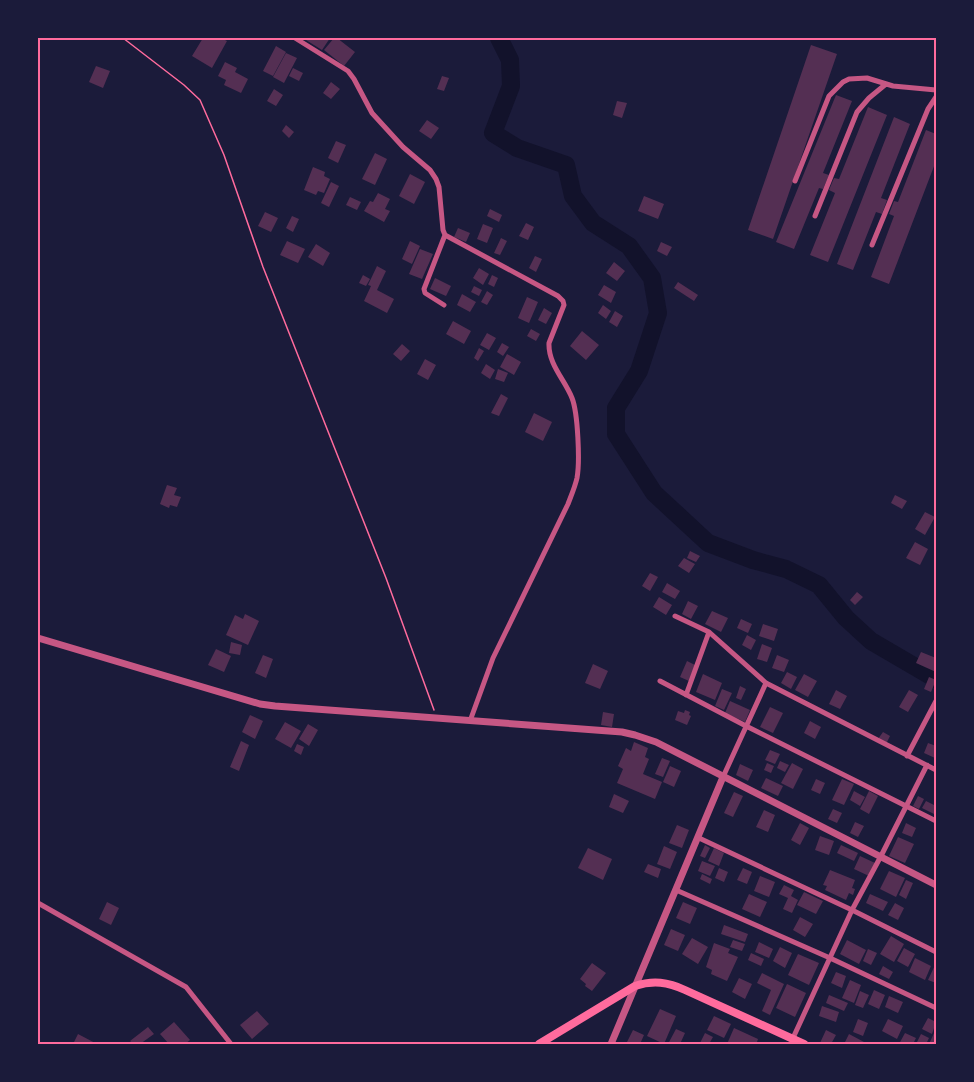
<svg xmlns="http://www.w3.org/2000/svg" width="974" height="1082" font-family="'Work Sans',sans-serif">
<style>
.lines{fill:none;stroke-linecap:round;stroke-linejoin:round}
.river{stroke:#12122b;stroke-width:18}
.building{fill:#542f53}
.path{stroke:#ff6b9d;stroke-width:1.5}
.minor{stroke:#c65784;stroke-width:5}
.tertiary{stroke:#c65784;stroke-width:7}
.primary{stroke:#ff6b9d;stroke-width:8}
.neatline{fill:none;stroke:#ff6b9d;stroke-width:2}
</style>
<rect width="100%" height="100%" fill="#1b1b3a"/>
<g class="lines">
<path class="river" d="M499,38L510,60L511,86L493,133L517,148L566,165L573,196L593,223L629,246L652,278L658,313L639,371L616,408V434L654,493L708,543L753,560L786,569L819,585L846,618L871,641L936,679"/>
</g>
<path class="building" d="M203,38H221L227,41L212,68L192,56Z
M308,38H330L322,50L306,40Z
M334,38H337L355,52L344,66L324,50Z
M811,45L837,54L773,239L748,230Z
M276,46L286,52L273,76L263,71Z
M286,53L297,58L284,83L273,77Z
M225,62L237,68L235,72L248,79L241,93L224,85L226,80L218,76Z
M96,66L110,71L103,88L89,82Z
M293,68L303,73L299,81L289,76Z
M442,76L449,78L444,91L437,89Z
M331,82L340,89L331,99L323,93Z
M274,89L283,95L276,106L267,101Z
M836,95L852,101L823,173L829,175L823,189L819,188L794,249L776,242Z
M617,101L627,103L622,118L613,115Z
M868,107L887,115L828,262L810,255L835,193L829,190L834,178L839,179Z
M894,117L910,124L881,198L887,200L882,214L876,212L853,270L837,264Z
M427,120L439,128L431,139L419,131Z
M286,125L294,132L289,138L282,131Z
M926,130L936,134V161L889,284L871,277L894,216L889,214L894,201L898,202Z
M336,141L346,145L338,163L328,158Z
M375,153L387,159L375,185L362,179Z
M313,167L325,172L324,176L330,179L324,193L318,191L316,195L304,190Z
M410,174L425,182L414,204L399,196Z
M331,182L339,186L329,207L321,203Z
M378,193L390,199L385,209L390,211L384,222L364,211L370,201L373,202Z
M644,196L664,204L658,219L638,211Z
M350,197L361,202L357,210L346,205Z
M490,209L502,215L499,222L487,216Z
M265,212L278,218L271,232L258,226Z
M292,216L299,219L293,232L286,228Z
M526,223L534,227L528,240L519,236Z
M483,224L493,228L487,243L477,239Z
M458,228L470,233L466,242L454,237Z
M501,238L507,241L500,255L494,253Z
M287,241L305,249L298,263L280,255Z
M410,241L420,246L412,264L402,259Z
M661,242L672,247L667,256L657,251Z
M316,244L330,253L323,266L308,257Z
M420,249L433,254L422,279L409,274Z
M535,256L542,259L536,272L529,268Z
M614,262L625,271L617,281L606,273Z
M377,266L386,271L377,290L394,299L387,313L364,301L371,286L368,285Z
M479,268L489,274L483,285L473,278Z
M363,275L370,279L366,286L359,283Z
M492,275L498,278L494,287L488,284Z
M435,278L451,286L446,296L430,289Z
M678,282L698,295L694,301L674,288Z
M604,285L616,292L611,303L598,295Z
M474,286L482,290L479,296L471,292Z
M487,291L493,295L487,305L481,302Z
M462,294L476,302L470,312L457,305Z
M527,297L538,302L529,323L518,318Z
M603,305L611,311L606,319L598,313Z
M544,308L552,313L546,324L538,320Z
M615,311L623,316L617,327L609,322Z
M453,321L471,331L464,344L446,334Z
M531,329L540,334L536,341L527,336Z
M582,331L599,345L586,360L570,346Z
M487,333L496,338L489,350L480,345Z
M502,343L509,347L503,356L497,352Z
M402,344L410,351L401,361L393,354Z
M479,348L484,351L478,361L474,358Z
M507,354L521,362L514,375L500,367Z
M425,359L436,365L428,380L417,374Z
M486,364L495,370L490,379L481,373Z
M498,369L508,373L504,382L495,379Z
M501,394L508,398L499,416L491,413Z
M534,413L552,422L543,441L525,432Z
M167,485L177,488L174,495L181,497L177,507L170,505L169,508L160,504Z
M895,495L907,501L902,509L891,503Z
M925,512L935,517L925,535L915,529Z
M915,542L928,549L920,565L906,558Z
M690,551L700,556L696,562L687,558Z
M684,558L695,564L689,573L678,566Z
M650,573L658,577L650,591L642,586Z
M667,583L680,591L675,599L662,592Z
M857,592L863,597L855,605L850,600Z
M659,597L672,605L666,615L653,607Z
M688,601L698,606L691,619L682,614Z
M712,611L728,618L721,632L705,624Z
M245,614L259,621L248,645L226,635L235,615L243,619Z
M741,619L752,624L748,633L737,628Z
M763,624L778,629L774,641L759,636Z
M747,635L756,640L751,650L742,645Z
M231,642L242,645L240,655L229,653Z
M762,644L772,648L767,662L757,659Z
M216,649L231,656L224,672L208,665Z
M921,652L936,658V672L916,663Z
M263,655L273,659L266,678L255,673Z
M777,655L789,660L784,672L772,668Z
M687,661L695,665L689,681L680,677Z
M593,664L608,671L600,689L585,683Z
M787,672L797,677L791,689L781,683Z
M703,674L722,683L715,700L696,692Z
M804,674L817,681L808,697L795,690Z
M929,677L936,680L931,692L924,689Z
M740,686L746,689L741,700L736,698Z
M722,689L732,693L724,710L715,706Z
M836,690L847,696L840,709L829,704Z
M909,690L918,695L908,712L899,707Z
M730,701L750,710L745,722L725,713Z
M770,707L783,713L773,733L760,727Z
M685,710L690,712L689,715L691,716L687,725L675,720L678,711L684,713Z
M603,712L614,714L612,727L601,725Z
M250,715L263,721L255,739L242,732Z
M810,721L821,727L815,739L804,733Z
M285,722L301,731L291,748L275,739Z
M308,724L318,730L309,746L299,739Z
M883,732L890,736L886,744L878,739Z
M241,741L249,745L239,771L230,767Z
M634,742L648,748L645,757L649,759L643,774L662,782L655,799L617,783L623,769L618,766L626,748L631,751Z
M928,743L936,746L935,758L924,753Z
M297,744L304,747L301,755L294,751Z
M770,750L780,754L775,764L765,760Z
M662,758L670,761L663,777L655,774Z
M780,761L789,765L785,772L777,768Z
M767,763L774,766L771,773L764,770Z
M792,763L803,769L793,789L781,783Z
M740,764L753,770L748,781L736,775Z
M670,766L681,771L674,787L663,782Z
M766,778L783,786L778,796L761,788Z
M816,779L825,783L820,794L811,790Z
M842,779L854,784L844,805L832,800Z
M854,791L865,797L860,806L850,800Z
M869,791L878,796L869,814L860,809Z
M734,792L743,796L733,817L724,813Z
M614,794L629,801L623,813L609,807Z
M918,796L924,799L919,809L913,806Z
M926,801L936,806V815L922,808Z
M833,809L842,813L837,823L828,819Z
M764,810L775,815L768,832L756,827Z
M855,822L864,826L858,837L850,833Z
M800,823L809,828L800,845L791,840Z
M906,823L916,828L912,837L902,833Z
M677,825L689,830L682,848L669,843Z
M820,836L834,841L829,855L815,850Z
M898,837L914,844L905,863L889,856Z
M705,845L710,848L705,858L700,856Z
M841,845L858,853L854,861L837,853Z
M664,846L677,852L670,869L657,864Z
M588,848L612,859L603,880L578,868Z
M714,848L724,853L719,866L708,861Z
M860,856L875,863L869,876L854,869Z
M702,861L715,866L710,876L698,871Z
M648,864L661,869L658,878L644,872Z
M719,868L728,872L724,882L715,878Z
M743,868L752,872L747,884L737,880Z
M830,870L855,880L852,888L855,889L853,895L849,893L846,900L825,890L827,886L823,885Z
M889,871L905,878L896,897L880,889Z
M702,874L712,879L710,884L700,879Z
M760,876L775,882L769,897L754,891Z
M906,880L913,883L906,899L899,895Z
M784,885L794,890L791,896L798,900L792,913L783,909L788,898L779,894Z
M804,892L823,901L816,914L797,905Z
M749,894L767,902L760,917L742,909Z
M870,894L888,902L883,911L866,903Z
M107,902L119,908L111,925L99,919Z
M683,902L697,908L690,924L676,918Z
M895,903L904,908L898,920L888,915Z
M800,917L813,924L805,937L793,930Z
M724,925L748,934L745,942L721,934Z
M671,929L685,935L678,951L664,945Z
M891,936L904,944L894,962L880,954Z
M692,938L708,947L698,964L682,954Z
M733,940L745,944L742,951L730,947Z
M847,940L866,950L859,964L840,954Z
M759,942L773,949L769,958L755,952Z
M714,943L730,949L728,953L738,957L727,981L711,974L712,970L706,967Z
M780,947L792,953L785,968L773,961Z
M904,948L915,954L908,967L897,961Z
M868,949L877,953L871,965L863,961Z
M751,953L764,959L761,966L748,960Z
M798,954L819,963L809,985L788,975Z
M915,958L931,966L925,980L909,972Z
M592,963L606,973L592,991L585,986L586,984L580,979Z
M936,963V983L928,980Z
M883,966L893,972L889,979L879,974Z
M836,972L846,976L842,988L831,983Z
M762,973L784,984L770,1015L762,1011L771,990L757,983Z
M739,978L752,984L745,999L732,992Z
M850,980L861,985L854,1003L842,998Z
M787,984L806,993L795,1017L776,1008Z
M874,990L885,995L879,1009L868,1004Z
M860,991L869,995L863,1008L855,1005Z
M829,995L848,1003L844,1011L826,1003Z
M889,996L903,1002L898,1013L885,1007Z
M822,1006L839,1012L836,1022L819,1016Z
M660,1009L676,1016L664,1044L647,1036Z
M257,1011L269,1024L252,1039L240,1025Z
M714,1016L731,1024L724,1038L707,1030Z
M928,1018L936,1022L932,1034L922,1029Z
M858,1019L868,1023L863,1036L853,1032Z
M888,1019L903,1026L897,1039L882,1031Z
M174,1022L190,1040L185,1044H169L160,1034Z
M148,1027L154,1034L140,1044H133L130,1041Z
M734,1028L758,1039L757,1042L763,1044H727Z
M676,1029L685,1033L680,1044H668Z
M633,1030L644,1035L640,1044H626Z
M826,1030L836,1035L831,1044H825L820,1043Z
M935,1031L936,1032V1044H929Z
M705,1033L713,1037L709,1044L700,1043Z
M905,1033L916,1038L913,1044H899Z
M78,1034L97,1044H73Z
M849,1034L864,1042L863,1044H844Z
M921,1034L929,1038L926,1044H916Z"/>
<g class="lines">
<path class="path" d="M123,38L184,85L200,100L224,155L263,267L386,578L434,710"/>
<path class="minor" d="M295,38L348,71L354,79L372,113L403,147L430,170L436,179L439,187L443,230L445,235L558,296L563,301L564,305L549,343C548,364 565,380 572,398C578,413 580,462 577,478C575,487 571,496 568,504L493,658L470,721
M795,181L829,96L843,82L849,79L867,78L893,86L936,90
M815,216L857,112L869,98L886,84
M872,245L928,109L936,97
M444,305L425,293L424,289L445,235
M675,616L709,632L766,683L936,770
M660,681L746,726L936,821
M686,695L709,632
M907,756L936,701
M723,777L766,683
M699,838L852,910L936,952
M676,890L830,958L936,1008
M38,903L186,987L231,1044
M793,1038L852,910L881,856L927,765"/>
<path class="tertiary" d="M38,638L260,704L275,706L622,732L635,735L656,742L936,885
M611,1044L723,777"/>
<path class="primary" d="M539,1044L635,986C653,980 668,982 685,990L804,1044"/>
</g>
<rect width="974" height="1082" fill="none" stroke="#1b1b3a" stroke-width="78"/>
<rect x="39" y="39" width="896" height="1004" class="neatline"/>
</svg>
